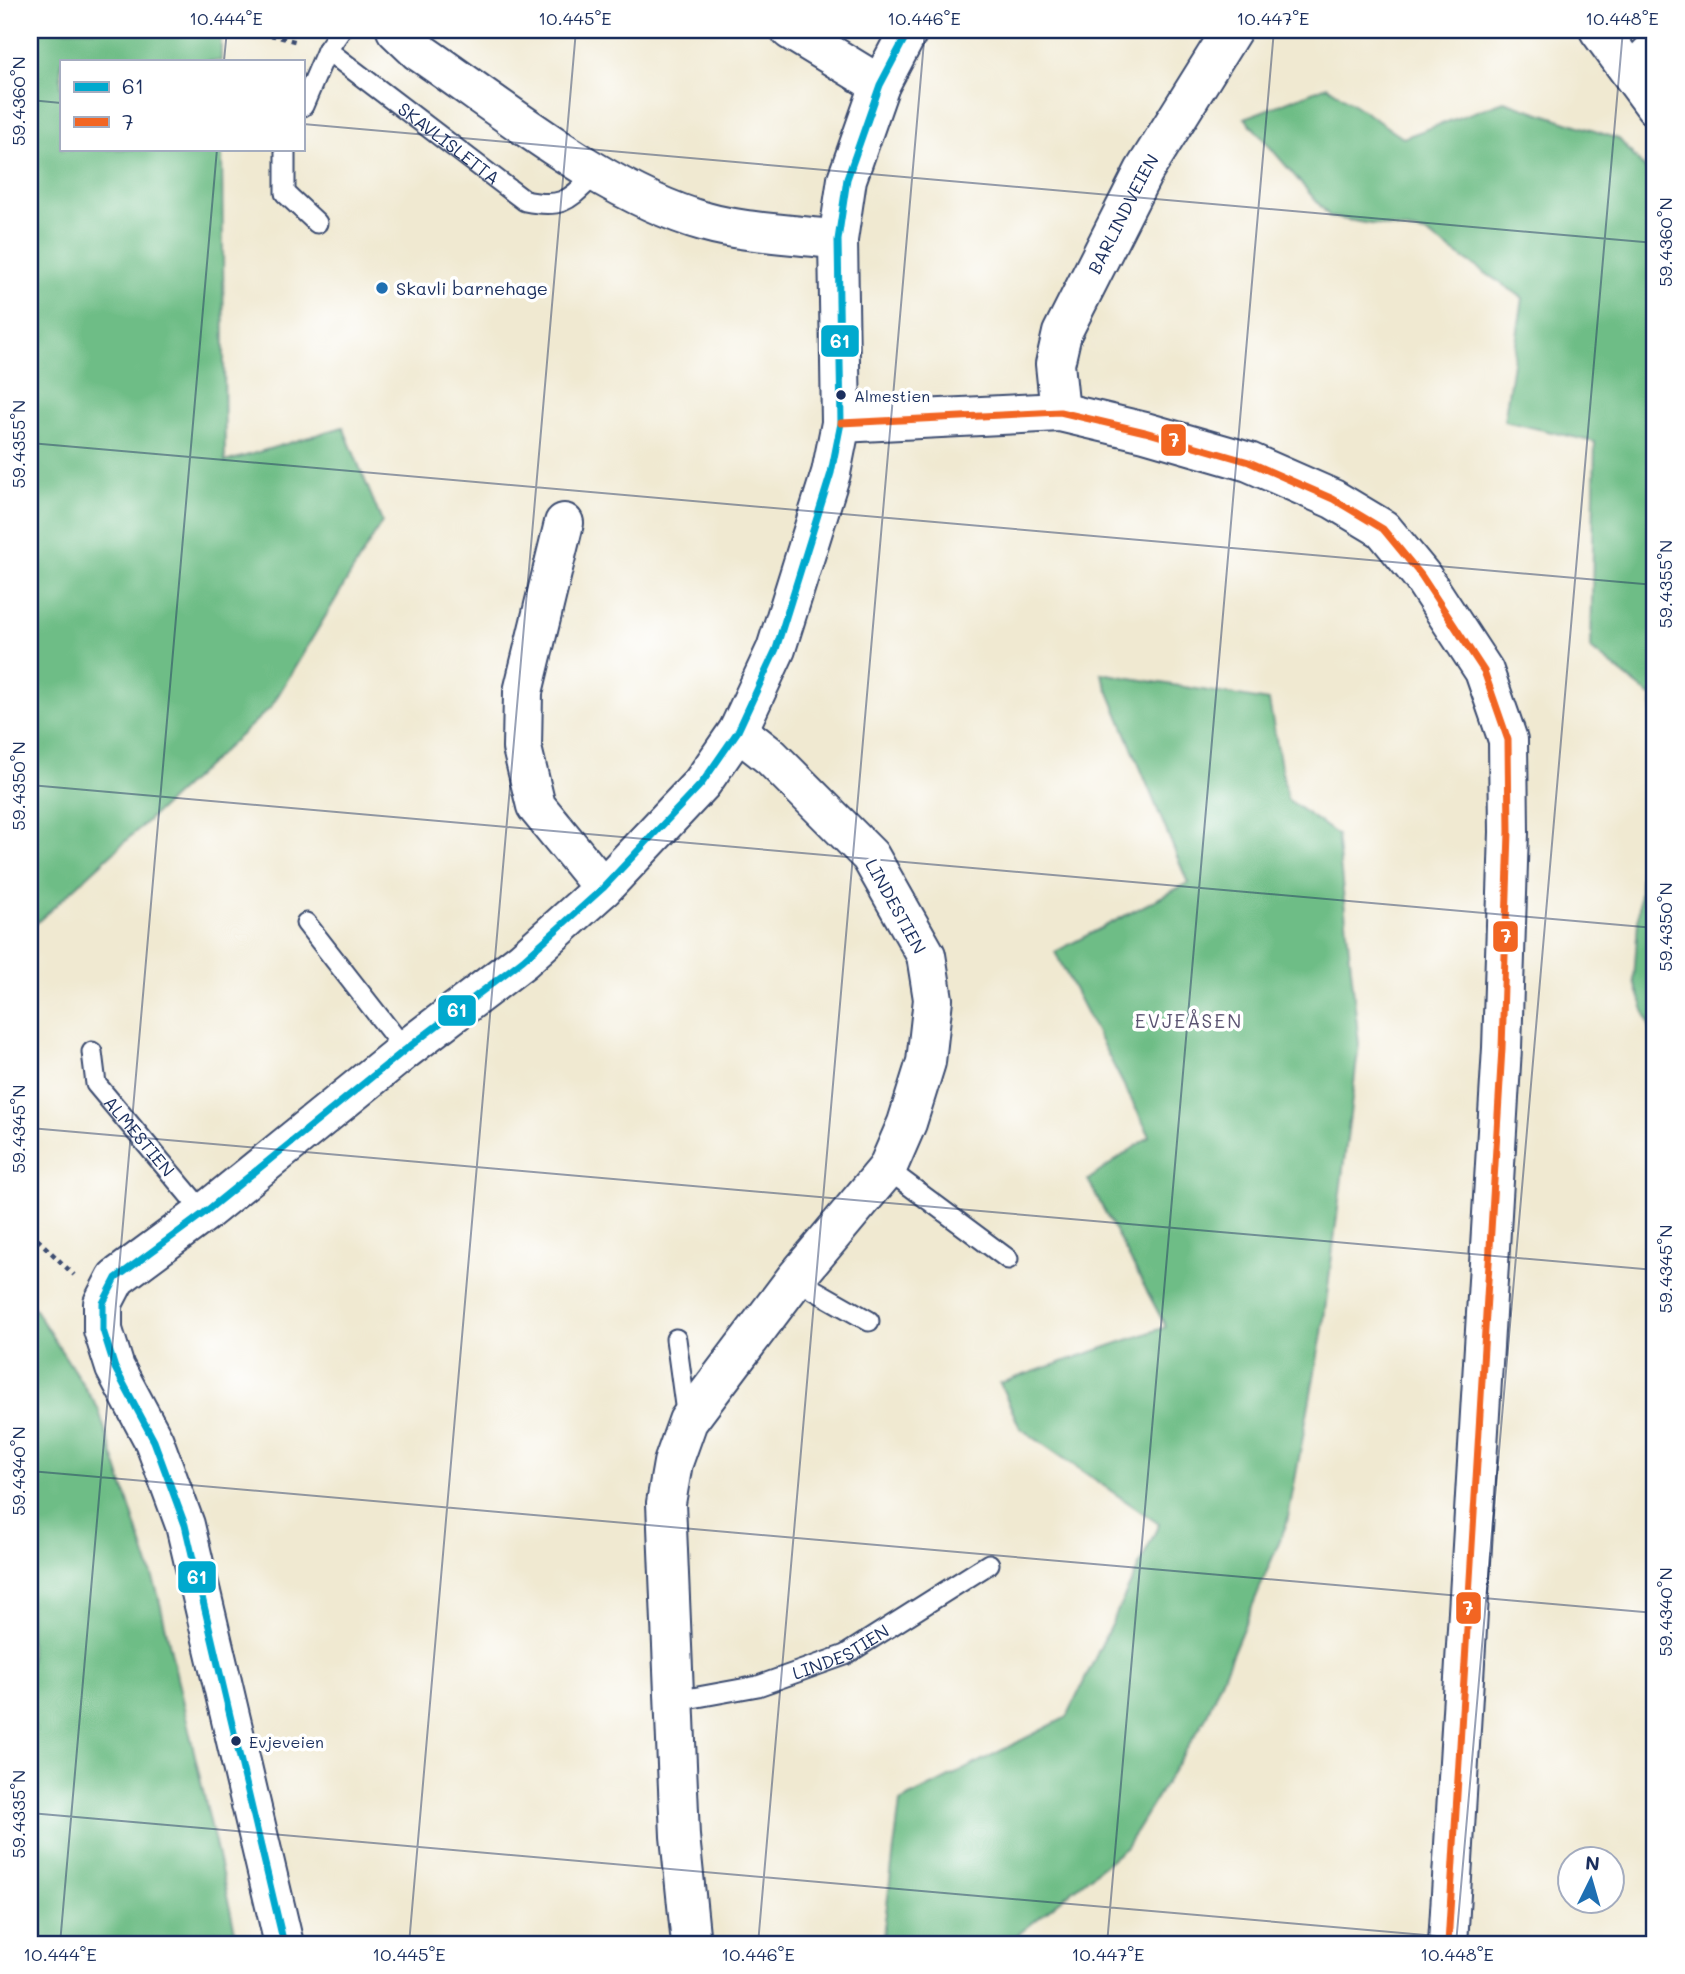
<svg xmlns="http://www.w3.org/2000/svg" width="1685" height="1974" font-family="Mali,sans-serif">
<style>
.forest{fill:#6ebd86;stroke:#447672;stroke-width:2}
.lines{fill:none;stroke-linecap:round;stroke-linejoin:round}
.service-casing{stroke:#3b4b6f;stroke-width:23}
.minor-casing{stroke:#3b4b6f;stroke-width:42}
.path{stroke:#3b4b6f;stroke-width:4.5;stroke-dasharray:5 5;stroke-linecap:butt}
.service{stroke:#fff;stroke-width:19}
.minor{stroke:#fff;stroke-width:38}
.bus-1-casing{stroke:#fff;stroke-width:12}
.bus-2-casing{stroke:#fff;stroke-width:12}
.bus-1{stroke:#00a9ce;stroke-width:7}
.bus-2{stroke:#f26522;stroke-width:7}
.ticks{fill:none;stroke:#1b2f5e;stroke-width:2;stroke-opacity:0.45}
.poi-dot{fill:#1f6fb2;stroke:#fff;stroke-width:2.5}
.bus-dot{fill:#1b2f5e;stroke:#fff;stroke-width:2.5}
.labels{text-anchor:middle;dominant-baseline:central;stroke-width:7;stroke-linejoin:round;paint-order:stroke}
.bus-label{font-size:16px;fill:#1b2f5e;stroke:#fff;text-anchor:start}
.street-label{font-size:18px;fill:#1b2f5e;stroke:#fff}
.poi-label{font-size:18px;fill:#1b2f5e;stroke:#fff;text-anchor:start}
.neighbourhood-label{font-size:19px;letter-spacing:2px;fill:#5b5472;stroke:#fff}
.line-badge{stroke:#fff;stroke-width:2.5}
.badge-label{font-size:19px;text-anchor:middle;font-weight:bold;fill:#fff}
.neatline{fill:none;stroke:#1b2f5e;stroke-width:2.5}
.ticks-label{font-size:18px;text-anchor:middle;fill:#1b2f5e}
</style>
<rect width="100%" height="100%" fill="#fff"/>
<filter id="ink" filterUnits="userSpaceOnUse"><feTurbulence type="fractalNoise" baseFrequency=".0143" numOctaves="2"/><feDisplacementMap in="SourceGraphic" scale="14" xChannelSelector="R" yChannelSelector="G"/><feConvolveMatrix kernelMatrix="1 2 1 2 8 2 1 2 1" color-interpolation-filters="sRGB"/></filter>
<filter id="wash" filterUnits="userSpaceOnUse"><feTurbulence type="fractalNoise" baseFrequency=".00686" numOctaves="4" result="noise"/><feDisplacementMap in="SourceGraphic" scale="28" xChannelSelector="R" yChannelSelector="G"/><feGaussianBlur stdDeviation="1.57" result="paint"/><feColorMatrix in="noise" values="0 0 0 0 0 0 0 0 0 0 0 0 0 0 0 0 0 1.4 0 .05"/><feComposite in="paint" operator="in"/></filter>
<g filter="url(#wash)">
<rect width="100%" height="100%" fill="#f0e9d1"/>
<path class="forest" d="M30,30H221V61H61V149H222L225,462L343,427L382,522L271,707L30,929Z
M1327,86L1403,138L1504,101L1619,139L1655,180V1043L1634,980L1653,698L1591,649L1595,442L1504,421L1523,298L1425,233L1330,217L1245,118Z
M1101,673L1269,701L1287,799L1337,835L1359,1044L1322,1334L1287,1523L1205,1719L1126,1847L1020,1933L1012,1944H882L900,1802L1067,1717L1159,1524L1020,1428L1000,1383L1166,1327L1088,1180L1150,1136L1055,952L1188,883Z
M30,1302L98,1408L158,1594L238,1944H30Z"/>
</g>
<g filter="url(#ink)">
<g class="lines">
<g class="service-casing">
<g id="service">
<path id="s1" d="M341,30L327,50L525,201C565,209 569,199 597,173"/>
<path d="M303,106L327,50"/>
<path d="M285,149V193L317,223"/>
<path d="M306,923L405,1050"/>
<path id="s2" d="M92,1052L96,1084L204,1213"/>
<path d="M887,1169L1008,1259"/>
<path d="M795,1279L869,1321"/>
<path d="M676,1339L687,1420"/>
<path id="s3" d="M676,1701L758,1686L845,1655L989,1564"/>
</g>
</g>
<g class="minor-casing">
<g id="minor">
<path d="M396,30L418,51C504,109 605,194 706,222C744,233 798,234 838,240"/>
<path d="M790,30L880,85"/>
<path d="M1599,30L1655,106"/>
<path d="M1632,73L1655,49"/>
<path id="s4" d="M1060,412L1055,364L1062,333L1144,171L1232,30"/>
<path d="M841,423L1060,412L1145,432L1249,462L1333,499L1383,529L1421,575L1484,671L1508,740L1509,832L1502,1048L1448,1944"/>
<path d="M564,523L523,692L522,748L536,806L603,888"/>
<path d="M284,1944L185,1525L154,1441L115,1368L103,1330V1303L116,1278L204,1213L405,1050L523,960L603,888L702,783L738,731L776,649L831,473L841,423L838,240L847,179L880,85L909,30"/>
<path d="M691,1944L680,1836L666,1503L673,1463L688,1421L795,1279L887,1169L907,1123L926,1062L933,999L926,955L870,856L771,757L738,731"/>
</g>
</g>
<path class="path" d="M251,30L298,42
M30,1232L74,1275"/>
<use href="#service" class="service"/>
<use href="#minor" class="minor"/>
<g class="bus-1-casing">
<path id="bus-1" d="M284,1944L185,1525L154,1441L115,1368L103,1330V1303L116,1278L204,1213L405,1050L523,960L603,888L702,783L738,731L776,649L831,473L841,423L838,240L847,179L880,85L909,30"/>
</g>
<g class="bus-2-casing">
<path id="bus-2" d="M841,423L1060,412L1145,432L1249,462L1333,499L1383,529L1421,575L1484,671L1508,740L1509,832L1502,1048L1448,1944"/>
</g>
<use href="#bus-1" class="bus-1"/>
<use href="#bus-2" class="bus-2"/>
</g>
</g>
<path class="ticks" d="M224,61L227,30M30,100L61,103M303,124L1655,243M30,443L1655,585M30,785L1655,928M30,1128L1655,1270M30,1471L1655,1613M30,1813L1528,1944M60,1944L217,149M409,1944L576,30M758,1944L925,30M1107,1944L1274,30M1456,1944L1623,30"/>
<circle class="poi-dot" cx="382" cy="288" r="7"/>
<g class="bus-dot">
<circle cx="841" cy="395" r="6"/>
<circle cx="236" cy="1741" r="6"/>
</g>
<g class="labels">
<g class="bus-label">
<text x="854" y="395">Almestien</text>
<text x="249" y="1741">Evjeveien</text>
</g>
<g class="street-label">
<text stroke="none"><textPath href="#s1" startOffset="178">SKAVLISLETTA</textPath></text>
<text stroke="none"><textPath href="#s4" startOffset="214">BARLINDVEIEN</textPath></text>
<text transform="translate(896 906) rotate(61)">LINDESTIEN</text>
<text stroke="none"><textPath href="#s2" startOffset="100">ALMESTIEN</textPath></text>
<text stroke="none"><textPath href="#s3" startOffset="173">LINDESTIEN</textPath></text>
</g>
<g class="poi-label">
<text x="396" y="288">Skavli barnehage</text>
</g>
<g class="neighbourhood-label">
<text x="1189" y="1020">EVJEÅSEN</text>
</g>
</g>
<g class="line-badge">
<rect x="820" y="324" width="40" height="34" rx="7" fill="#00a9ce"/>
<rect x="1160" y="423" width="27" height="34" rx="7" fill="#f26522"/>
<rect x="1492" y="920" width="27" height="33" rx="7" fill="#f26522"/>
<rect x="437" y="994" width="40" height="33" rx="7" fill="#00a9ce"/>
<rect x="177" y="1560" width="40" height="34" rx="7" fill="#00a9ce"/>
<rect x="1455" y="1591" width="27" height="34" rx="7" fill="#f26522"/>
</g>
<g class="badge-label">
<text x="840" y="348">61</text>
<text x="1174" y="447">7</text>
<text x="1506" y="943">7</text>
<text x="457" y="1017">61</text>
<text x="197" y="1584">61</text>
<text x="1468" y="1615">7</text>
</g>
<rect width="1685" height="1974" fill="none" stroke="#fff" stroke-width="77"/>
<rect x="60" y="60" width="245" height="91" fill="#ffffff" stroke="#a4acbf" stroke-width="2"/>
<rect x="74" y="82" width="35" height="10" fill="#00a9ce" stroke="#a4acbf" stroke-width="2"/>
<text x="122" y="94" font-size="21" fill="#1b2f5e">61</text>
<rect x="74" y="117" width="35" height="10" fill="#f26522" stroke="#a4acbf" stroke-width="2"/>
<text x="122" y="130" font-size="21" fill="#1b2f5e">7</text>
<g transform="translate(1591 1880) rotate(5)"><circle r="33" fill="#ffffff" stroke="#a4acbf" stroke-width="2"/>
<path d="M0-5L12 26L0 18L-12 26Z" fill="#1f6fb2"/>
<text y="-10" font-size="19" font-weight="bold" text-anchor="middle" fill="#1b2f5e">N</text>
</g>
<rect x="38" y="38" width="1608" height="1898" class="neatline"/>
<g class="ticks-label">
<text x="226" y="25">10.444°E</text>
<text x="575" y="25">10.445°E</text>
<text x="924" y="25">10.446°E</text>
<text x="1273" y="25">10.447°E</text>
<text x="1622" y="25">10.448°E</text>
<text transform="translate(19 101) rotate(-90)" y="6">59.4360°N</text>
<text transform="translate(1666 242) rotate(-90)" y="6">59.4360°N</text>
<text transform="translate(19 444) rotate(-90)" y="6">59.4355°N</text>
<text transform="translate(1666 584) rotate(-90)" y="6">59.4355°N</text>
<text transform="translate(19 786) rotate(-90)" y="6">59.4350°N</text>
<text transform="translate(1666 927) rotate(-90)" y="6">59.4350°N</text>
<text transform="translate(19 1129) rotate(-90)" y="6">59.4345°N</text>
<text transform="translate(1666 1269) rotate(-90)" y="6">59.4345°N</text>
<text transform="translate(19 1471) rotate(-90)" y="6">59.4340°N</text>
<text transform="translate(1666 1612) rotate(-90)" y="6">59.4340°N</text>
<text transform="translate(19 1814) rotate(-90)" y="6">59.4335°N</text>
<text x="60" y="1961">10.444°E</text>
<text x="409" y="1961">10.445°E</text>
<text x="758" y="1961">10.446°E</text>
<text x="1108" y="1961">10.447°E</text>
<text x="1457" y="1961">10.448°E</text>
</g>
</svg>
